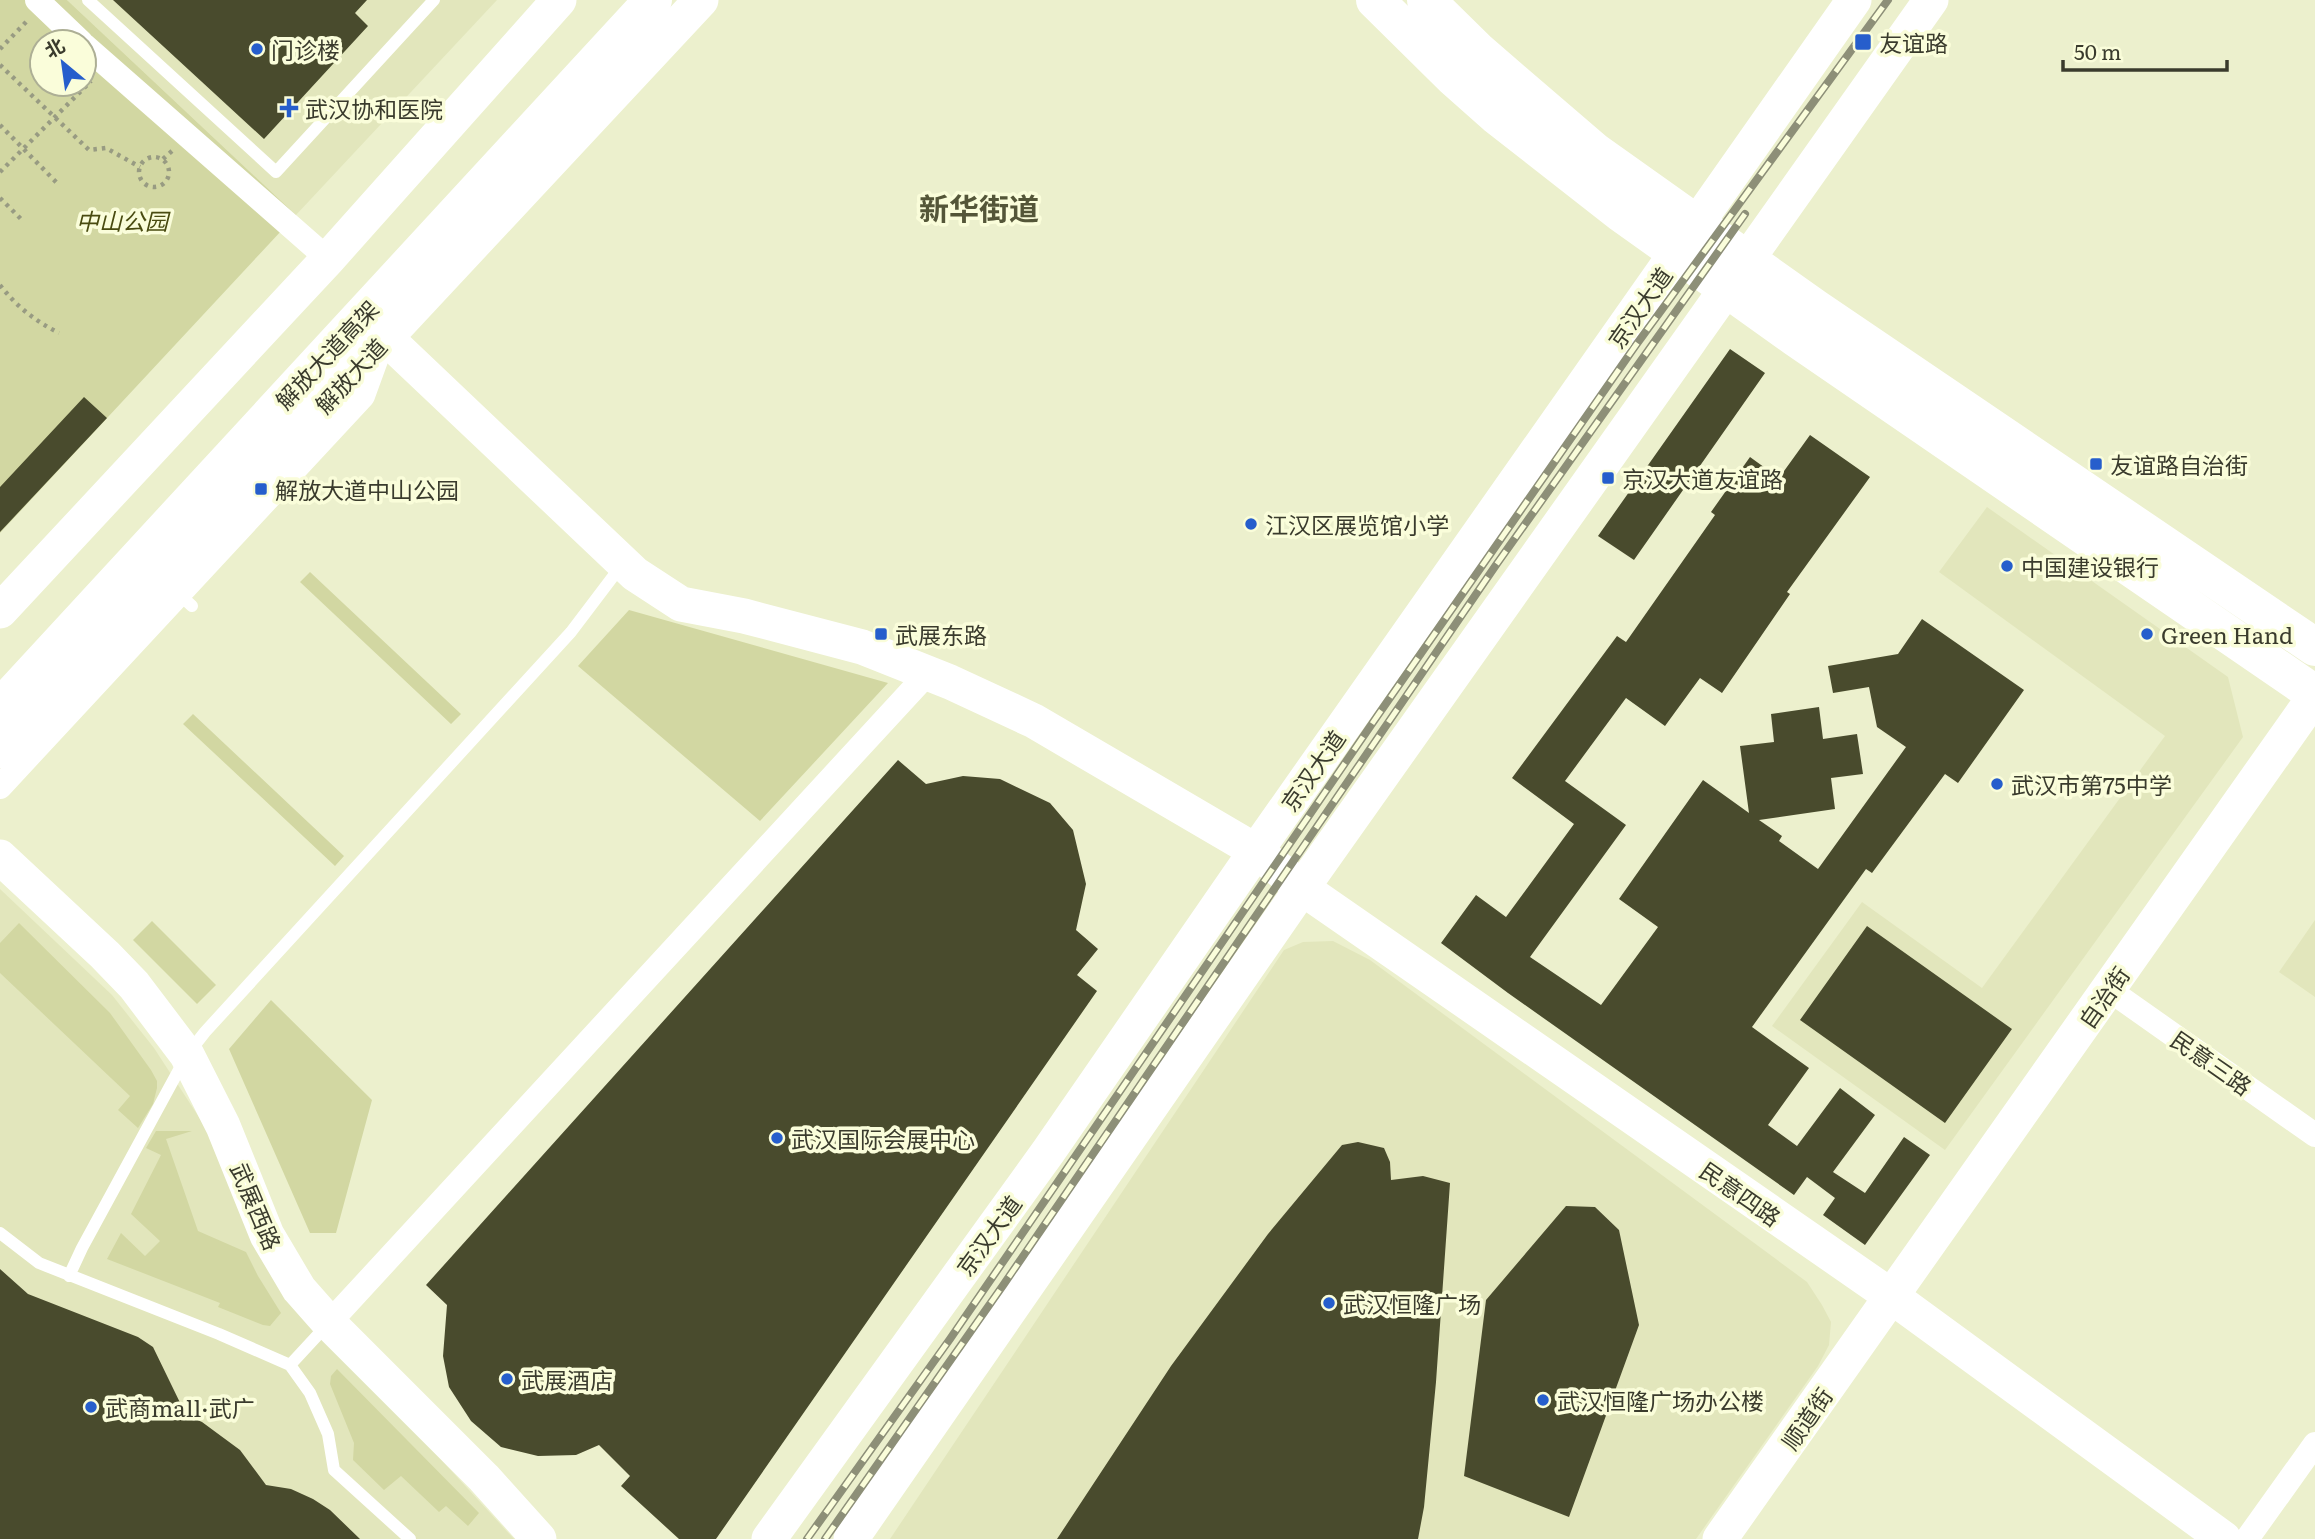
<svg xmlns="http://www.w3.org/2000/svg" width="2315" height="1539" font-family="Literata,'Noto Sans SC',serif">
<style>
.built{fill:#e2e6bc}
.green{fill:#d2d7a2;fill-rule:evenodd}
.building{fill:#494b2d}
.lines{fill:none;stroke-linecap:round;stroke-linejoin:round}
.path{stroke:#989b82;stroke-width:4.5;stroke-dasharray:3.5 5;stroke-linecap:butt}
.lane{stroke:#fff;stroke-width:12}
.street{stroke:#fff;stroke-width:24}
.secondary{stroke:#fff;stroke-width:35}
.primary{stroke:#fff;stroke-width:38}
.rail-casing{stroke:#8d8f78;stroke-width:8}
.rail{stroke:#fafdda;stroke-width:5;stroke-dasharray:16;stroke-linecap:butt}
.poi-dot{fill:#265ecc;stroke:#fafdda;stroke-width:2.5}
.labels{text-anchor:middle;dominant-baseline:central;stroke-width:7;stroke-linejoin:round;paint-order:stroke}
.poi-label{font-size:23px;fill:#3a3b2d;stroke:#fafdda;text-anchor:start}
.park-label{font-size:23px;font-style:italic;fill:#494b10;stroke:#fafdda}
.street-label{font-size:23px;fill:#3a3b2d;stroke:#fafdda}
.district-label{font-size:30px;font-weight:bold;fill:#545638;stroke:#fafdda}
</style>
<rect width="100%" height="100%" fill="#ecf0cd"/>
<path class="built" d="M67,0H497L296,215Z
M1987,507L2228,677L2243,737L1945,1150L1772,1026L1862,902L1982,988L2165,736L1939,572Z
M0,889L112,995L154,1048L206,1128L290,1295L514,1539H0Z
M2315,920V997L2279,972Z
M1333,941L1370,960L1807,1282L1822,1305L1831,1322L1829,1345L1818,1366L1696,1539H890L1284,950L1303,942Z"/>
<path class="green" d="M0,0H67L296,215L0,533ZM42,42H84V84H42Z
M310,572L461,714L451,724L300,582Z
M629,610L888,683L760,821L578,666Z
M193,714L344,856L335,866L183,724Z
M152,921L216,985L197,1004L133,940Z
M19,923L110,1013L151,1070L157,1081V1088L153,1104L138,1128L118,1110L130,1096L0,973V943Z
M271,1000L372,1100L336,1233H310L229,1049Z
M156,1131H192L166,1139L198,1231L246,1252L258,1276L281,1313L270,1326L263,1325L218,1307L220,1303L107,1259L121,1233L145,1256L160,1241L131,1214L161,1155L146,1148Z
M337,1369L479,1513L468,1526L446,1506L439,1512L401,1476L384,1490L353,1460L354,1443L330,1384L331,1376Z"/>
<path class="building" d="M113,0H367L355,13L368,26L264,139Z
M1730,349L1765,373L1634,560L1598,536Z
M84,397L107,418L0,532V487Z
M1810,435L1870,477L1787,592L1790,594L1722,693L1700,678L1665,726L1626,698L1565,781L1626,825L1530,957L1601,1005L1658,927L1619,899L1703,780L1749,813L1740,746L1774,742L1771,714L1819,707L1823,739L1857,734L1863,774L1831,778L1835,809L1759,820L1782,836L1779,841L1818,869L1906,747L1877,727L1869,687L1833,693L1828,666L1898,654L1922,619L2024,690L1958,783L1945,774L1872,873L1866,869L1752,1027L1809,1068L1768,1125L1797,1146L1840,1088L1875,1115L1833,1172L1865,1193L1904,1137L1930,1155L1865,1245L1823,1215L1835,1198L1807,1177L1794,1195L1508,993L1441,943L1476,895L1506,917L1574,824L1512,778L1617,636L1626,642L1715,515L1711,512L1750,457L1779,478Z
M898,760L926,784L963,776L1000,779L1050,803L1073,830L1086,884L1076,930L1098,949L1077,975L1097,991L716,1539H679L621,1486L630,1476L599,1445L576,1455L538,1456L501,1447L471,1421L449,1387L443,1356L447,1305L426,1285Z
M1867,926L2012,1029L1945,1123L1800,1020Z
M1358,1142L1384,1148L1390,1162L1391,1180L1423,1176L1450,1183L1436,1382L1424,1507L1418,1539H1057L1171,1366L1268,1234L1342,1145Z
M1566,1206L1595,1207L1619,1230L1639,1325L1569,1517L1464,1476L1486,1300Z
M0,1269L28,1294L138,1337L153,1347L186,1415L202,1422L240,1450L266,1485L291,1489L313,1499L330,1510L360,1539H0Z"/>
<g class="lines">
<path class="path" d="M0,49L29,19
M0,65L89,150L106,148L140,167
M0,125L58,184
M139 172a15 15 0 1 1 30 0a15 15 0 1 1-30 0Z
M163,159L173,150
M0,172L91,81
M0,198L23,221
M0,285C16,306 35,321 59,333"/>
<path class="lane" d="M88,0L276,172L434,0
M179,594L192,606
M0,1233L39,1263L219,1334L290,1365L327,1325
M69,1276L82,1248L187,1055L205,1032L571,632L621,566
M290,1365L310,1393L328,1434L334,1470L410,1539"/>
<path class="street" d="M37,0L81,42
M84,45L328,259
M0,787L363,396L379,352
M2108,989L2315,1135
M329,1323L928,673
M2247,1539L2315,1444"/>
<path class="secondary" d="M385,337L635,574L681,604L744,616L862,647L950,682L1034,721L1256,851L1302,888L1891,1296L2224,1539
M0,611L328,259L559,0
M0,751L701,0
M0,857L105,955L134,985L187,1055L223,1126L267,1235L299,1289L329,1323L484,1478L539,1539
M769,1539L1048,1152L1256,851L1854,0
M851,1539L1302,888L1931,0
M1720,1539L2315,696"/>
<path class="primary" d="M1375,0L1453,77L1497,116L1621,213L1796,338L2315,694
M1426,0L1479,52L1594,151L1815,308L2315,647
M0,708L653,0"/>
<g class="rail-casing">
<path id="rail" d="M807,1539L950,1339L1378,715L1636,345L1888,0
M825,1539L1004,1284L1496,565L1745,214"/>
</g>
<use href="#rail" class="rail"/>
</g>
<g class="poi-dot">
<rect x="1854" y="33" width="18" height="18" rx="3.5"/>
<circle cx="257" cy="49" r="7"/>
<path d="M285.5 97.5h7v7h7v7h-7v7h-7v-7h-7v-7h7z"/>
<rect x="2089" y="457" width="14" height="14" rx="3.5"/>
<rect x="1601" y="471" width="14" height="14" rx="3.5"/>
<rect x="254" y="482" width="14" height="14" rx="3.5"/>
<circle cx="1251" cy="524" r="7"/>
<circle cx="2007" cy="566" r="7"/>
<rect x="874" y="627" width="14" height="14" rx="3.5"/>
<circle cx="2147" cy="634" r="7"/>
<circle cx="1997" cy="784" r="7"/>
<circle cx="777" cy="1138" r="7"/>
<circle cx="1329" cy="1303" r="7"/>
<circle cx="507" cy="1379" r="7"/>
<circle cx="1543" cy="1400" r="7"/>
<circle cx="91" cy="1407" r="7"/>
</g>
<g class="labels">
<g class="poi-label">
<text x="1879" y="42">友谊路</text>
<text x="271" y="49">门诊楼</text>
<text x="305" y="108">武汉协和医院</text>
<text x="2110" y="464">友谊路自治街</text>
<text x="1622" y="478">京汉大道友谊路</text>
<text x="275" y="489">解放大道中山公园</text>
<text x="1265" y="524">江汉区展览馆小学</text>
<text x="2021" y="566">中国建设银行</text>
<text x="895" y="634">武展东路</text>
<text x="2161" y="634">Green Hand</text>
<text x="2011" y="784">武汉市第75中学</text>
<text x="791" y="1138">武汉国际会展中心</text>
<text x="1343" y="1303">武汉恒隆广场</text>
<text x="521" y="1379">武展酒店</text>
<text x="1557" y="1400">武汉恒隆广场办公楼</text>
<text x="105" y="1407">武商mall·武广</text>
</g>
<g class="park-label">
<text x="122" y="220">中山公园</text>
</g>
<g class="street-label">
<text transform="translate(1639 307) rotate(-55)">京汉大道</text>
<text transform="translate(326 354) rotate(-47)">解放大道高架</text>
<text transform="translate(350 375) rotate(-47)">解放大道</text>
<text transform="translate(1312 770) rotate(-55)">京汉大道</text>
<text transform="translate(2103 997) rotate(-55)">自治街</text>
<text transform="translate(2212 1062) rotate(35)">民意三路</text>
<text transform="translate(1741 1193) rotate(35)">民意四路</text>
<text transform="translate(257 1206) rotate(67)">武展西路</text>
<text transform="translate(988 1235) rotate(-54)">京汉大道</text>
<text transform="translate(1806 1418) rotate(-55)">顺道街</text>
</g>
<g class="district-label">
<text x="979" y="207">新华街道</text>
</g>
</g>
<g transform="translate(63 63) rotate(331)"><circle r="33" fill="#fafdda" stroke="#adaf95" stroke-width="2"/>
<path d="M0-5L12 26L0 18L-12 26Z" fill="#265ecc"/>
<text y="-10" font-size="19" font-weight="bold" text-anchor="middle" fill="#3a3b2d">北</text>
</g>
<path d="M2063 60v10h164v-10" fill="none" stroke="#3a3b2d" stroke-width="3.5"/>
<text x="2074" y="60" font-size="21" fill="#3a3b2d" stroke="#fafdda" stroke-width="5" paint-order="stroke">50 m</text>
</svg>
